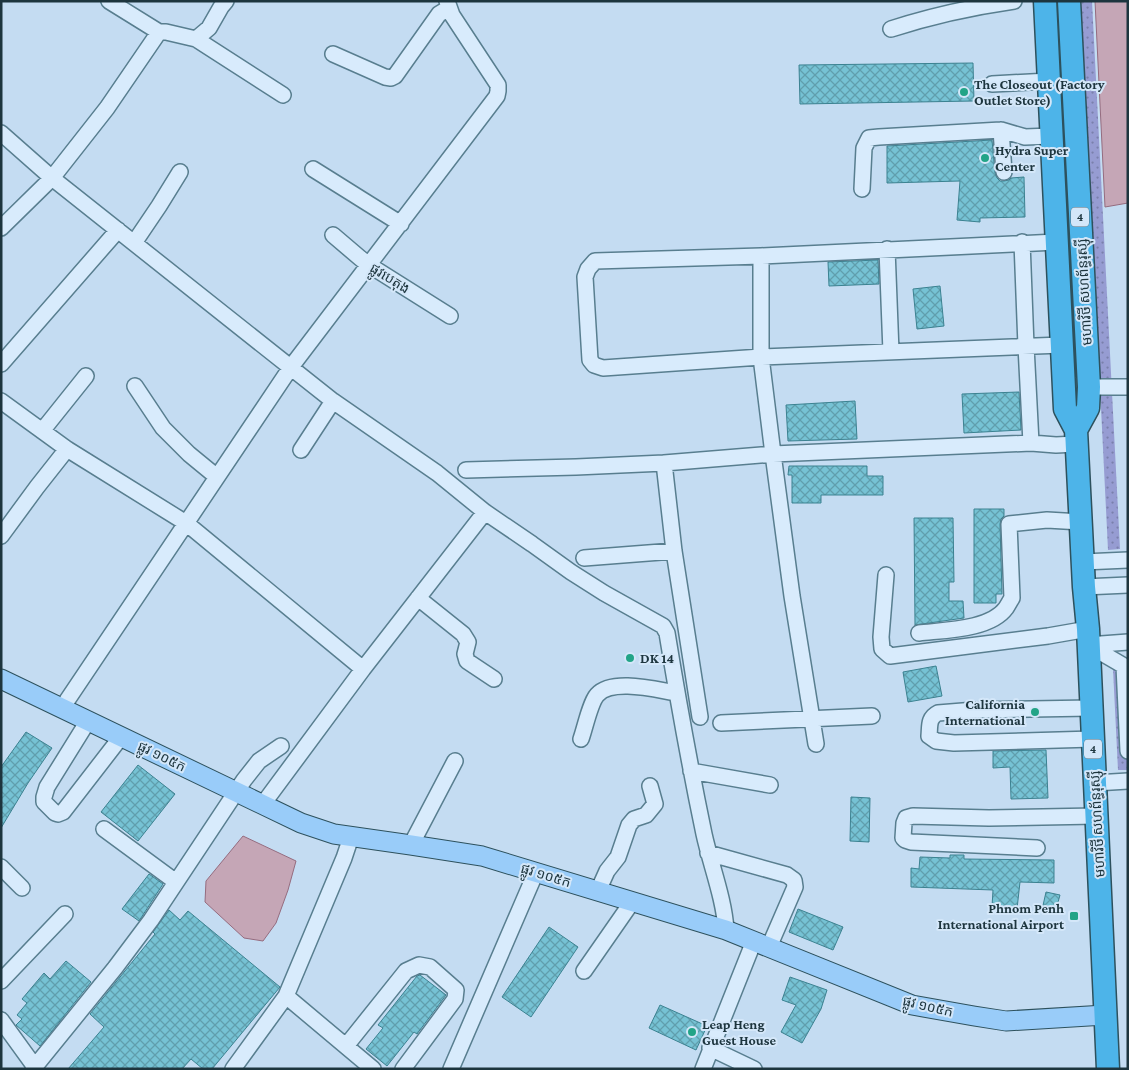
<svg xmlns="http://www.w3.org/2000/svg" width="1129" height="1070" font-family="'Crimson Pro','Noto Sans Khmer',serif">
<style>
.grass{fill:url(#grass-dots)}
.water{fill:#c5a6b6;stroke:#956c7f}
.building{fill:url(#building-cross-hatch);stroke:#3b8291}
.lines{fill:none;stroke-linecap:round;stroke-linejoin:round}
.minor-casing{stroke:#587e8f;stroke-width:18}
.major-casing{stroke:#2d515d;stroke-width:21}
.highway-casing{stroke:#2d515d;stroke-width:25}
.minor{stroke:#d8ebfc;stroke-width:15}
.major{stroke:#99ccf9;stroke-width:19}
.highway{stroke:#4db4e9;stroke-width:22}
.poi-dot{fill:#22a487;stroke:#d4e7f9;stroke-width:2}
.labels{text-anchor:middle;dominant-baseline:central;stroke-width:4;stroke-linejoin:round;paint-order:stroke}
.shield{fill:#d4e7f9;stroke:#546a76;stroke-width:1}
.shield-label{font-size:12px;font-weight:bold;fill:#1d353e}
.poi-label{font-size:14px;font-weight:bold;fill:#1d353e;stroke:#d4e7f9;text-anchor:start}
.street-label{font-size:14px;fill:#1d353e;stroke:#d4e7f9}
</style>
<defs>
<pattern id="grass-dots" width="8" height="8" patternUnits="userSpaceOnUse" patternTransform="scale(1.25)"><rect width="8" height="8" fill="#969cd2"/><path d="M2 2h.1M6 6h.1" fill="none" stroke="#7a80ac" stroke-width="1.8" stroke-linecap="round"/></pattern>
<pattern id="building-cross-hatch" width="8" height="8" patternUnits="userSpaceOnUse" patternTransform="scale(1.25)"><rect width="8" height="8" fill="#76c2d4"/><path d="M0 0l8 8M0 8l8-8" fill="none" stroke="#609ead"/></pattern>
</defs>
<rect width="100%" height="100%" fill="#c4dcf2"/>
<path class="grass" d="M1081,1H1092L1120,549L1108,550Z
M1113,669H1123L1128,770H1118Z"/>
<path class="water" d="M1095,1H1128V203L1105,207Z
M243,836L296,861L288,890L276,923L263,941L244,938L205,902L206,881Z"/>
<path class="building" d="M973,63L974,101L800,104L799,65Z
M992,140L995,173L997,178L1000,181H1004L1009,180L1011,178L1024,177L1025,217L980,218V222L957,220L960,181L887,183V146Z
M878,260L879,284L829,286L828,262Z
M940,286L944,326L917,329L913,289Z
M1019,392L1021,430L964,433L962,394Z
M855,401L857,439L788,441L786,405Z
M789,466H867V476H883V495H821V503H792V475H788Z
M974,509H1004V516L1001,519L1000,524L1002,594H996V603H974Z
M914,518H953L954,582H949V601H963L964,618L915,625Z
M936,666L942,696L908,702L903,672Z
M26,732L52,748L28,783L1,828V767Z
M1046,750L1048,798L1011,799L1010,767L993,768V751Z
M138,765L175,794L138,841L101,812Z
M851,797L870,798L869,842L850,841Z
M950,855H964V859L1054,860V883L1020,882L1017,909L992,907L993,890L911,887V868L919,869L920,857L950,858Z
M149,874L163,884L139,921L122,909Z
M1046,892L1060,895L1055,913L1042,910Z
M798,909L843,927L833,950L789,932Z
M169,910L180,920L188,911L280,987L212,1069H203L191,1059L182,1069H68L104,1027L90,1014L155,934L153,932Z
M549,927L578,947L531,1017L502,997Z
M66,961L91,982L40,1046L16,1025L22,1019L17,1015L27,1003L22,999L44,973L50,979Z
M420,975L446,995L417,1034L414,1032L387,1066L366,1049L383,1028L378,1025L417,976Z
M790,977L827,990L821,1009L802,1043L781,1032L796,1005L782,1000Z
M660,1005L707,1026L696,1050L649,1028Z"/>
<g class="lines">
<g class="minor-casing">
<path id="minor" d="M109,1L159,32H166L196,39L283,95
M891,29C931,16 972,7 1014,1
M196,39L209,28L221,7L226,1
M333,54L385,77L391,78L395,76L439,14L444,11L449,10
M992,84L1049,81
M1001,130L1004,172
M1,133L52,178L333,401L437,473L485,512L532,544L571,572L604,593L663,626L667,633C678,700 690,767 704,834C711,866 724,898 726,930
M313,169L401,224
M862,189L864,148L869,138L879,137L1001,130L1025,137L1051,136
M1,228L52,178L107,108L159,32
M333,235L360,258L369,265L450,316
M1022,242L1026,346L1031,443
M1056,242L761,256L595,261L588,269L585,277L590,360L594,365L603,368L761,357L1062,345
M134,243L159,206L180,172
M887,249L891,352
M761,256V357L773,454L792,596L816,744
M1,364L118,230
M135,386L163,428L189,454L217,477
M1089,387H1128
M1,401L67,449L186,523L363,669
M42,431L86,376
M301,450L333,401
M664,463L674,551L700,717
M466,470L576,467L664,463L773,454L1031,443L1056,445L1076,444
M1,536L37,487L67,449
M584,558L674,551
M1083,562L1128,560
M886,575L881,637L882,649L890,656L1048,636L1088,629
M1084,587L1128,585
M418,598L463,634L468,642L465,654L467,661L494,679
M919,633C944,630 990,630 1006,608C1008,605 1010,601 1012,598L1009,524L1047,520L1081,522
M1088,645L1124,666L1128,751
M1088,645L1128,642
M62,708L291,367L497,96L498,91V85L452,15L447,1
M1091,708L975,710L938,713C928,718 930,726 929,736L936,741L954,743L1093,739
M88,721L47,787L44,797V802L55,813L58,814L63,812L121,737
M721,723L872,716
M581,739C585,728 590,703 597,695C612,678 657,690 677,693
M691,771L770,785
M1095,783L1128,781
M263,804L363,669L485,512
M104,829L176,882
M411,845L455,761
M1037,848L911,842L905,840L903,838L904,823L906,818L913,816L989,818L1096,816
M708,853L787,875L794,880L795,887L769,947
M1,867L22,888
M598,891L607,871L618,857L629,825L634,819L646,815L655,804L650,786
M584,971L632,902
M1,981L65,914
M286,996L373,1069
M1,1020L35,1067
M346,1046L406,971L419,965L430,967L456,990L455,999L403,1069
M710,1048L754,1069
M33,1069L115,968L151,920L244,780L259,761L281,746
M233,1069L286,996L344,858L351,837
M451,1069L536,872
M703,1069L754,941"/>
</g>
<g class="major-casing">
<path id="major" d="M1,679L301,823L334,834L411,845L482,856L726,930L912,1005L974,1016L1006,1021L1105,1015"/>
</g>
<g class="highway-casing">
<path id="highway" d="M1045,1L1065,409L1076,430L1084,587L1088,629L1108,1069
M1069,1L1089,387L1088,408L1076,430"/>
</g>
<use href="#minor" class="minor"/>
<use href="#major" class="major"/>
<use href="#highway" class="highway"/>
</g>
<g class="poi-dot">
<circle cx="964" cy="92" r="5"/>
<circle cx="985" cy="158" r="5"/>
<circle cx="630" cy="658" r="5"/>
<circle cx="1035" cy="712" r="5"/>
<rect x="1069" y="911" width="10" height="10" rx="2.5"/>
<circle cx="692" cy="1032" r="5"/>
</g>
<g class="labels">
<g class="shield">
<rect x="1071" y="207.5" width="18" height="19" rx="4"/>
<rect x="1084" y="739.5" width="18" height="19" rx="4"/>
</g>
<g class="shield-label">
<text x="1080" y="217">4</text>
<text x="1093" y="749">4</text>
</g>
<g class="poi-label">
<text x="974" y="84">The Closeout (Factory<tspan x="974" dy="16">Outlet Store)</tspan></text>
<text x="995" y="150">Hydra Super<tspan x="995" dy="16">Center</tspan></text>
<text x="640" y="658">DK 14</text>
<text x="1025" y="704" text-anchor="end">California<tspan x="1025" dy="16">International</tspan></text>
<text x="1064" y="908" text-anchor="end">Phnom Penh<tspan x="1064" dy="16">International Airport</tspan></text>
<text x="702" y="1024">Leap Heng<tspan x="702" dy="16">Guest House</tspan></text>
</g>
<g class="street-label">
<text transform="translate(390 278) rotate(32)">ផ្លូវបេតុង</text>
<text transform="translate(1084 292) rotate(-93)">មហាវិថី សហព័ន្ធរុស្ស៊ី</text>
<text transform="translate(162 756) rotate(26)">ផ្លូវ ១០៥ក</text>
<text transform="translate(1097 824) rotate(-93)">មហាវិថី សហព័ន្ធរុស្ស៊ី</text>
<text transform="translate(546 875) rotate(17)">ផ្លូវ ១០៥ក</text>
<text transform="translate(928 1006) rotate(13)">ផ្លូវ ១០៥ក</text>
</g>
</g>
<rect width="1129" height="1070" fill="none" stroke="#1d353e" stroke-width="5"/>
</svg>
